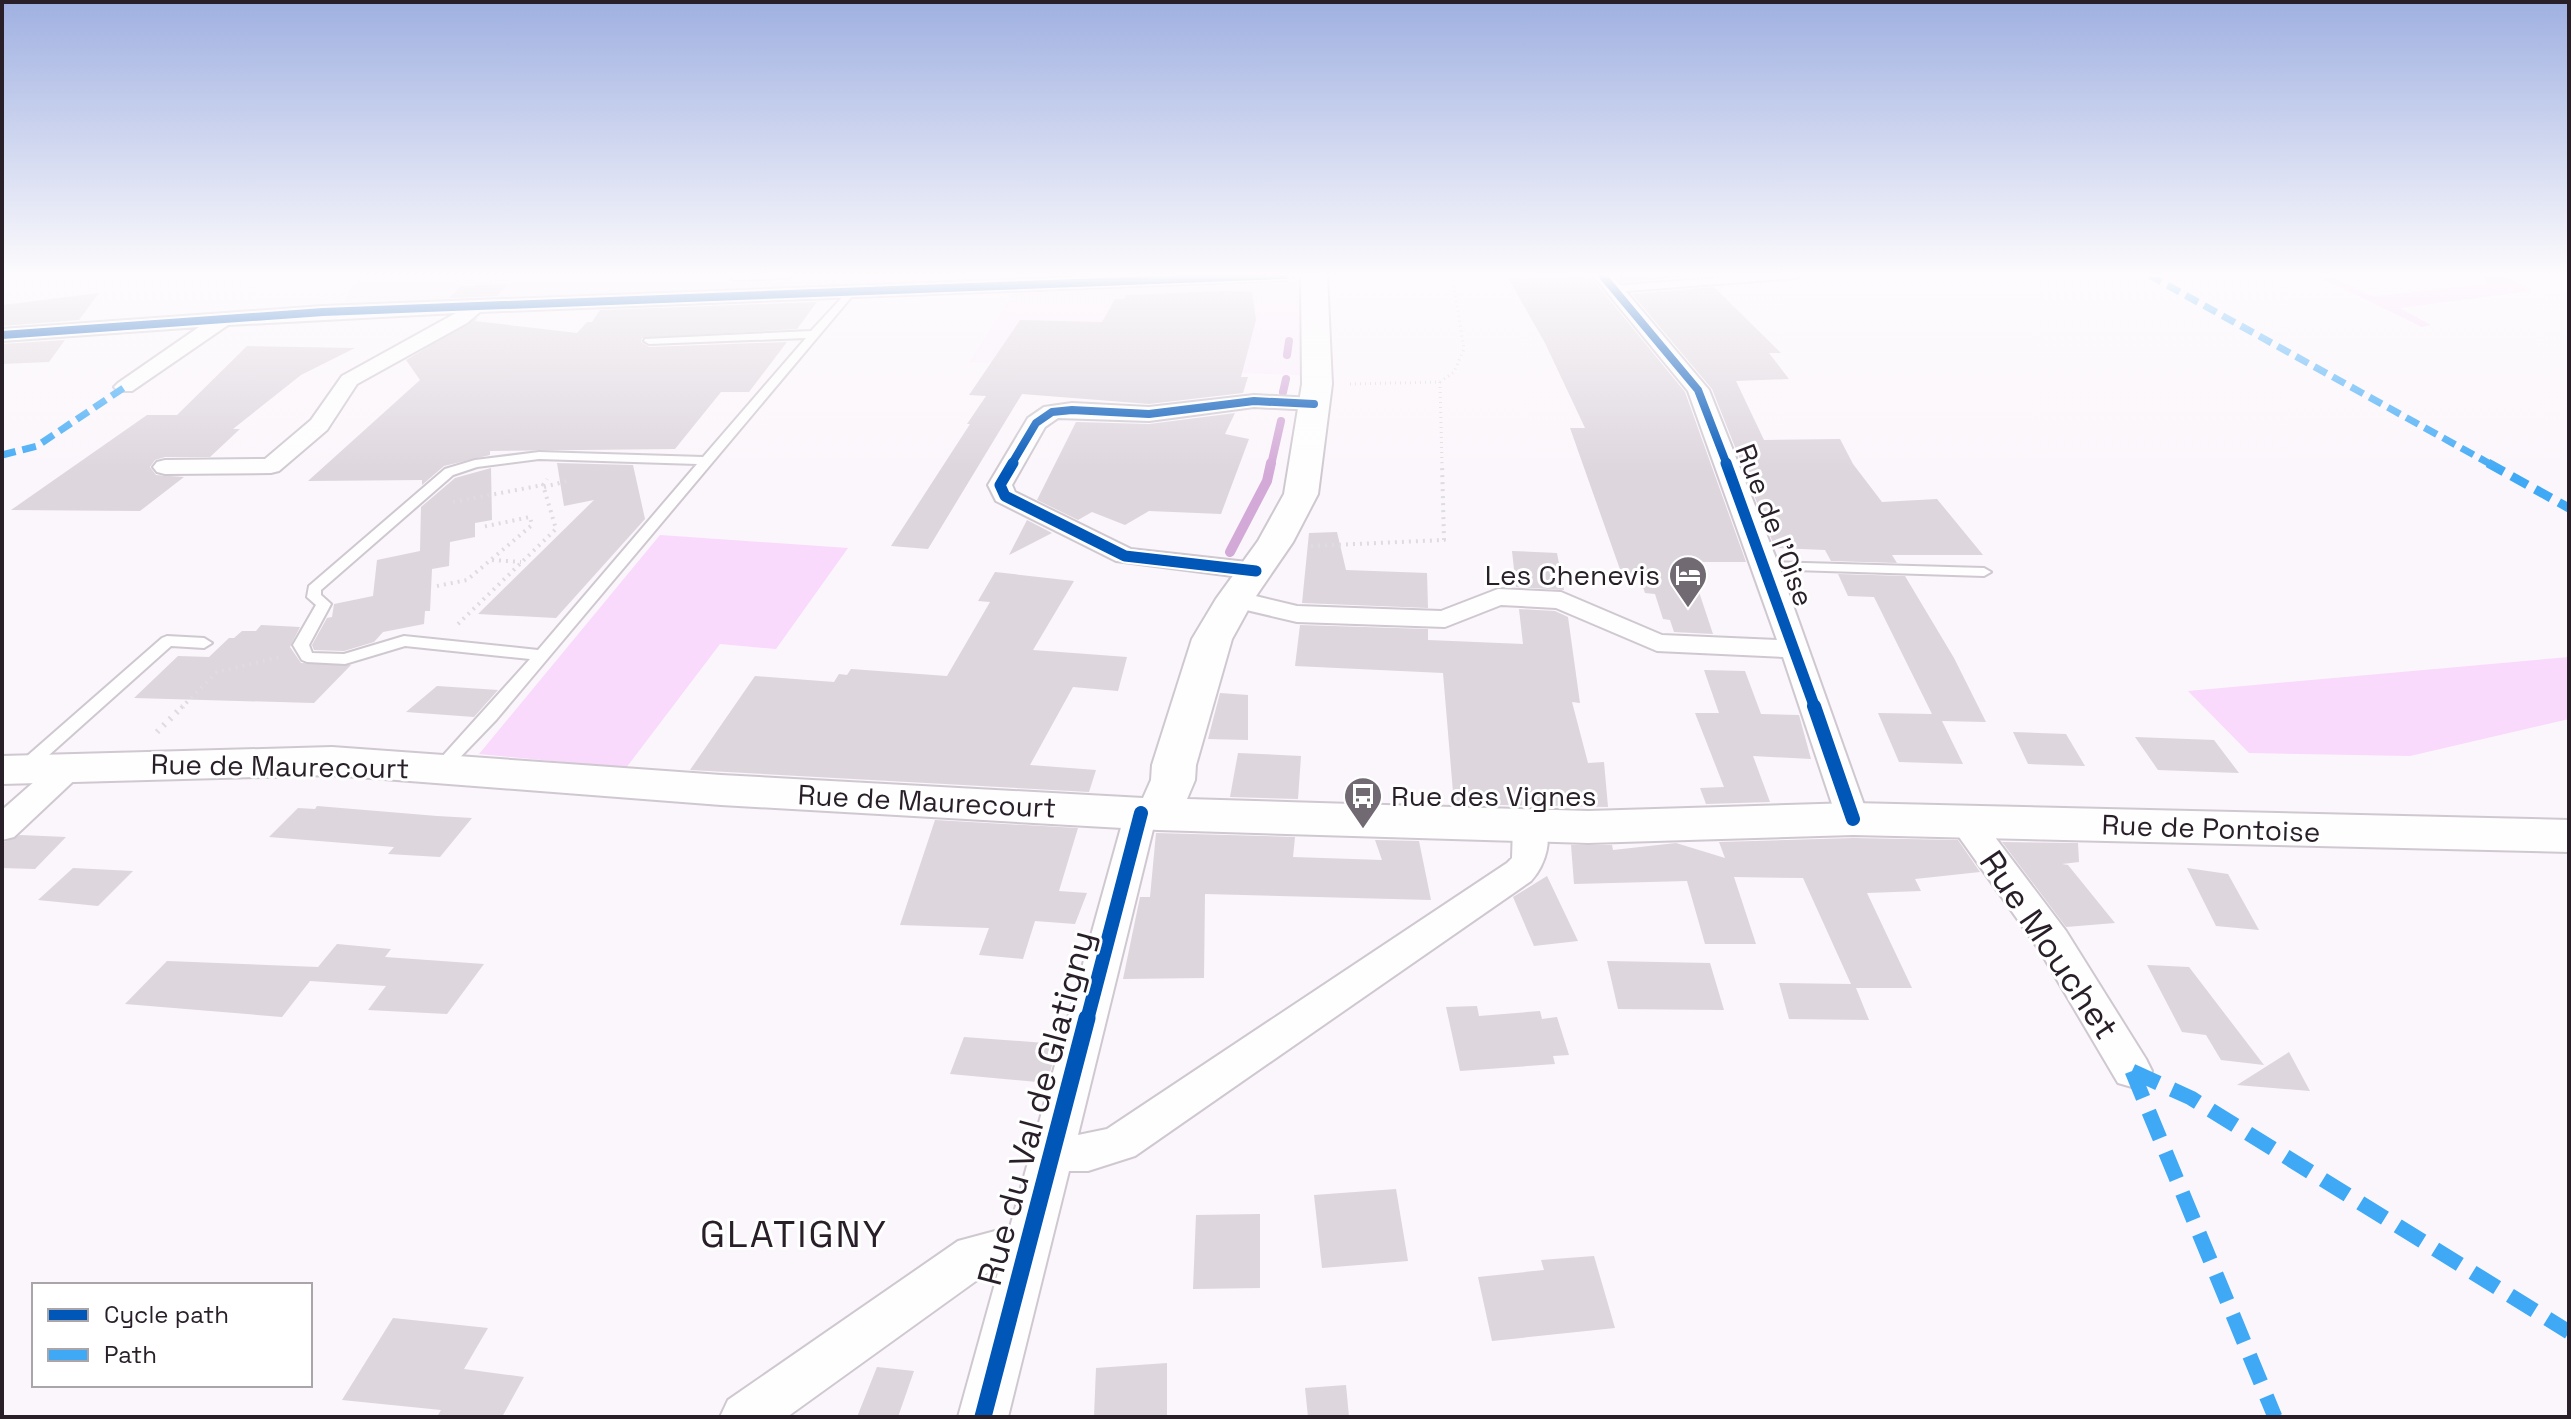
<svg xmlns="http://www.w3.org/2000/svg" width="2571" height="1419" font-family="'Space Grotesk',sans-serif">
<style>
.built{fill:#faeefc}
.green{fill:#f9d9fc}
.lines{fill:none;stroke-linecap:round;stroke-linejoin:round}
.stream-far1{stroke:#d3aad7;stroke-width:8}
.stream{stroke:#d3aad7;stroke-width:10}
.building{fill:#ddd6dd}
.lane-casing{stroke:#cfc8d0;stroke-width:4}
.street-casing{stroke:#cfc8d0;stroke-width:4}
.secondary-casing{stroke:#cfc8d0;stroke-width:4}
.path-far2{stroke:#dedcde;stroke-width:3;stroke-dasharray:1 4;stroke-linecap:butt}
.path-far1{stroke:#dedcde;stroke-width:4;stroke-dasharray:2 5;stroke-linecap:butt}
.path{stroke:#dedcde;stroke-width:6;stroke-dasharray:2 7;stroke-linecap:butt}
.lane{fill:#fefefe;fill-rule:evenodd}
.street{fill:#fefefe;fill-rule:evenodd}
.secondary{fill:#fefefe;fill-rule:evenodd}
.quiet-far2{stroke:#3fa9f5;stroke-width:7;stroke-dasharray:14 7;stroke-linecap:butt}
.quiet-far1{stroke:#3fa9f5;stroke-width:9;stroke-dasharray:18 9;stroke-linecap:butt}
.quiet{stroke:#3fa9f5;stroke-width:15;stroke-dasharray:29 15;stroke-linecap:butt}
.cycleway-far3-casing{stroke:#fff;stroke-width:11}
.cycleway-far2-casing{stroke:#fff;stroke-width:15}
.cycleway-far1-casing{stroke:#fff;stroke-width:19}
.cycleway-casing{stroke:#fff;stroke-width:22}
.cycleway-far3{stroke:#0057b8;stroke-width:8}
.cycleway-far2{stroke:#0057b8;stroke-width:11}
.cycleway-far1{stroke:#0057b8;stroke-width:14}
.cycleway{stroke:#0057b8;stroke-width:17}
.labels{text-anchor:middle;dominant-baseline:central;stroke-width:6;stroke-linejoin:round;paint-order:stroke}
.street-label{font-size:28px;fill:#281f29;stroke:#fff}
.poi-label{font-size:28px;fill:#281f29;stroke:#fff;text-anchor:end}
.near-street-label{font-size:34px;fill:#281f29;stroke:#fff}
.near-quarter-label{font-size:38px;letter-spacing:2px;fill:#281f29;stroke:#fff}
</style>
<rect width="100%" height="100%" fill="#fbf6fb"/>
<path class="built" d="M359,275H1314L1317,376L969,362L1014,292L342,306Z"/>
<path class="green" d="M2315,275C2337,275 2353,291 2375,296L2490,284L2480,275H2504L2530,291L2400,308L2431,325L2422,327Z
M660,535L848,548L776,649L720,644L626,768L479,754Z
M2569,657V719L2410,756L2249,753L2188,691Z"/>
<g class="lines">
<path class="stream-far1" d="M1287,355L1289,341
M1283,392L1286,379
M1271,465L1281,421"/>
<path class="stream" d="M1230,552L1267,481L1271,463"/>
</g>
<path class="building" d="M1616,275H1701L1702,276L1622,282Z
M1590,276L1685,392L1746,562H1689L1713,634L1674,632L1670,620L1663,619L1655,594L1645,593L1639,575H1622L1570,428H1585L1545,343L1508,278Z
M508,284L497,296L449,298L460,286Z
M1714,287L1781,353H1769L1789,379L1736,381L1764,440L1840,439L1853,464L1882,502L1937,499L1983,555H1892L1897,563L1831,561L1825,550L1775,548L1712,389L1632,294Z
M1227,291L1252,292L1256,320L1241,377H1248L1243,393L1149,404L1022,394L928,549L891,546L970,424H967L986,396L969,395L1020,320L1102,322L1115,299H1124L1126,295Z
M99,293L79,320L2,326V305Z
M817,302L797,329L642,338L641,342L649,347L787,342L749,392H721L675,449L490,451V455L444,466L422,485V480L308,481L420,380L406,360L478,317L475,321L577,333L587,322H592L600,310Z
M65,340L49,362L2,364V344Z
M247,346L355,348L301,375L233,429H240L210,457H165L155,460L150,467L156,475L184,477L140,511L11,510L147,415H177Z
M1235,413L1225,434L1249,439L1221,514L1149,511L1125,525L1092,512L1078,520L1037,500L1076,422L1149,424Z
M557,463L633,465L645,519L556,618L478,614L594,500L564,506Z
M491,468L492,520L475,523V537L450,542L449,566L432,569L430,611H425L424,624L383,632L374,642L344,651L314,650L312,645L327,618L332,617L334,604L373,596L377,560L420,551L421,507L455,478Z
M1027,520L1052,533L1009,555Z
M1337,532L1346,570L1427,573L1428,608L1302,603L1309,533Z
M1512,551L1557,553L1564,590L1516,587Z
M995,572L1074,581L1033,650L1127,657L1118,691L1073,687L1030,765L1096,770L1089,792L690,770L755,676L834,682L839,674L847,675L851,669L947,676L990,602L978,601Z
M1838,574L1905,576L1954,658L1986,722L1942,721L1963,764L1899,762L1878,713L1932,714L1874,597L1848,596Z
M1519,609L1555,611L1568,617L1580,703L1572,702L1588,763L1604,762L1608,807L1454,804L1443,673L1295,666L1300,625L1428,629V640L1523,644Z
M261,625L300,627L290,647L301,663L351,665L314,703L134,698L178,656L209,657L229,638H234L242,631H256Z
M1704,670L1745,671L1761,714L1799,715L1811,759L1753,756L1770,802L1706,804L1700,788L1724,787L1695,713H1719Z
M437,686L498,690L474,717L406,712Z
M1220,693L1248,695V740L1208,739Z
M2013,732L2066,734L2085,766L2028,764Z
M2135,737L2214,740L2239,773L2158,770Z
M1238,753L1301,756L1298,799L1230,797Z
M317,806L437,816L472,818L440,857L388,854L394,847L269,837L298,808L315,809Z
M935,820L1078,828L1059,891L1087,893L1075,924L1035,921L1023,959L979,955L989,928L900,925Z
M1156,833L1295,837L1293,857L1382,860L1375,840L1419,841L1431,900L1205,894L1204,978L1123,979L1140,897H1150Z
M20,835L66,837L35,869L2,868V843Z
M1853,838L1958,840L1980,872L1915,879L1921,891L1867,893L1912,988H1856L1869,1020L1789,1019L1779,983L1851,984L1803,878L1734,877L1756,944H1705L1687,881L1574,884L1571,845H1612L1613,850L1676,843L1725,858L1719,842Z
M2002,842L2078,843L2079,862L2062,864L2068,865L2115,923L2066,927Z
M73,868L133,871L98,906L38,900Z
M2187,868L2228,874L2259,930L2216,926Z
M1547,876L1578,941L1534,946L1513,897Z
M337,944L391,949L385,957L484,964L447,1014L368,1010L386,986L310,981L282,1017L125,1004L167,961L318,967Z
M1607,961L1710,963L1724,1010L1618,1009Z
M2147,965L2189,967L2264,1065L2221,1060L2206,1035L2182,1032Z
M1477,1006L1479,1016L1540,1011L1542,1019L1557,1017L1569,1055L1553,1056L1555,1064L1460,1071L1446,1007Z
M964,1037L1058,1044L1047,1083L950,1074Z
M2289,1052L2310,1091L2237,1085Z
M1396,1189L1408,1261L1322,1268L1314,1195Z
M1260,1214V1288L1193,1289L1196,1215Z
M1594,1256L1615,1328L1492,1341L1478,1277L1544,1270L1541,1260Z
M393,1318L488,1328L464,1369L524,1377L502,1417H437L441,1410L342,1400Z
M1167,1363V1417H1094L1096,1368Z
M877,1367L914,1371L898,1417H857Z
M1346,1385L1349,1417H1308L1305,1388Z"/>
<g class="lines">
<g class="lane-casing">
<path id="lane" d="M731,275H792L787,278L735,280L732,279Z
M1754,275H1801L1796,278L1613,292L1608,289L1613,286Z
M849,290L853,291V295L496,720L444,774H432L430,770L530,659L405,646L345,664L307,662L302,660L293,645L316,605L307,597L309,586L445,469L475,460L539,452L703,457L806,338L649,344L644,341L645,339L811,331ZM539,459L697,464L538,650L404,636L344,654L312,653L309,645L331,604L321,595V590L453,475L477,467Z
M1766,562L1984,568L1991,572L1984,576L1761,569L1759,566L1761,563Z
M167,636L204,638L212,643L204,648L171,646L30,772H18L16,768L18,764L162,638Z"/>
</g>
<g class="street-casing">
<path id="street" d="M1135,275H1294L1285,280L480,312L467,323L357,384L327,430L279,471L271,473L165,474L157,472L153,467L157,462L165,460L265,459L311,420L342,376L456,313L228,325L132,391H118L114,387L118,383L199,327L2,341V329L323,306Z
M1593,275H1612L1709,390L1779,566L1869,819L1865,827L1853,830L1841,827L1837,819L1783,657L1657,651L1556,608L1501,605L1445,627L1297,622L1225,605L1222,599L1225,593L1235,591L1297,606L1441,611L1498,589L1561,592L1662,635L1777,640L1688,391Z
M1254,395L1314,398L1325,404L1314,410L1254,407L1149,421L1058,418L1045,427L1012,485L1015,492L1131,549L1256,563L1265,565L1269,571L1265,577L1256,579L1116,561L996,501L988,485L1028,418L1044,407L1072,403L1149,407Z
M71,756L82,759L87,766L82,773L14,837L2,840V810L60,759Z
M1141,802L1153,805L1157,813L1078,1135L1107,1129L1507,863L1512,858L1513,825L1518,817L1530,814L1542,817C1554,838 1546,864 1531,881L1135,1156L1088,1171H1069L1008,1417H958L999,1269L987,1273L787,1417H720L728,1400L958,1241L1010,1227L1125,813L1129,805Z
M1964,809L1976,812L2066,931L2146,1059L2152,1071L2146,1083L2132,1087L2118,1083L2040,951L1947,820L1952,812Z"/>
</g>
<g class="secondary-casing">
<path id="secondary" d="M1301,275H1327L1332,384L1318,494L1293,542L1254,599L1232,639L1196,765L1195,780L1187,799L1588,811L1853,803L2569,820V852L1853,835L1588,843L1158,830L721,805L332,775L2,784V756L332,747L721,775L1143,798L1151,780L1152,765L1192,639L1216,599L1258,541L1284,494L1302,384Z"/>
</g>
<path class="path-far2" d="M1440,382L1442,465
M1350,384L1440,382L1454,372L1464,349L1452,275"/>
<path class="path-far1" d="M544,487L567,481
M453,502L543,485
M1311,546L1444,540L1442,463
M492,560L521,562
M437,586L467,580L532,525L530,517L482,527
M458,624L556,529L543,485L547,479
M181,708L217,672L280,657"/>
<path class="path" d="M157,732L183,706"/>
<use href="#lane" class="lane"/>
<use href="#street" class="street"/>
<use href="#secondary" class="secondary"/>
<path class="quiet-far2" d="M2149,275L2492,465
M2,455L37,446L125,387"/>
<path class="quiet-far1" d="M2488,463L2569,508"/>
<path class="quiet" d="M2132,1071L2191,1098L2569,1332
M2132,1071L2275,1417"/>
<g class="cycleway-far3-casing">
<path id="cycleway-far3" d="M1602,275L1698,390L1727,465
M2,335L323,312L1285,275
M1011,465L1036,423L1052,412L1072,410L1149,414L1254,401L1314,404"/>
</g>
<g class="cycleway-far2-casing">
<path id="cycleway-far2" d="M1013,463L1000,485L1005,496L1125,556L1256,571
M1726,463L1815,708"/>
</g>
<g class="cycleway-far1-casing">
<path id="cycleway-far1" d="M1814,706L1853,819
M1087,1020L1141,813"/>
</g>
<g class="cycleway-casing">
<path id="cycleway" d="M983,1417L1087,1018"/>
</g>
<use href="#cycleway-far3" class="cycleway-far3"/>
<use href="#cycleway-far2" class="cycleway-far2"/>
<use href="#cycleway-far1" class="cycleway-far1"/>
<use href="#cycleway" class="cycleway"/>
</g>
<linearGradient id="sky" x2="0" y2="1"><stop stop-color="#9fb0e1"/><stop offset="0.58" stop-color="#fdfbfd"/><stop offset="1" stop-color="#fdfbfd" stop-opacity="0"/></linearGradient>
<rect width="2571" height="474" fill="url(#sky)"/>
<defs>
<g id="hotel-pin" transform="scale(2)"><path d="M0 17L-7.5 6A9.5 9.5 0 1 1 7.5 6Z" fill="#726a72" stroke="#fff"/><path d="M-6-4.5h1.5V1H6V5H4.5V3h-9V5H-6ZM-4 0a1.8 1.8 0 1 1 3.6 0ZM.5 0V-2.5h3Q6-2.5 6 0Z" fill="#fff"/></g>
<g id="bus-pin" transform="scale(2)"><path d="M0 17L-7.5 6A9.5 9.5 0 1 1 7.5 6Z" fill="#726a72" stroke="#fff"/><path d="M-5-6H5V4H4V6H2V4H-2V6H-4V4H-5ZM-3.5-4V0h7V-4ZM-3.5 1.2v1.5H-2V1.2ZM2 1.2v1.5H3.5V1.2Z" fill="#fff"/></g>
</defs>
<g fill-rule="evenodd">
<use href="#hotel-pin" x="1688" y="575"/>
<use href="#bus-pin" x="1363" y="796"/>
</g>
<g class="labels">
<g class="street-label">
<text transform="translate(1775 525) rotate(69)">Rue de l'Oise</text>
<text transform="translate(280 766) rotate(1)">Rue de Maurecourt</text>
<text transform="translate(927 801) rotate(3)">Rue de Maurecourt</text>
<text transform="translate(2211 828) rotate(2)">Rue de Pontoise</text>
</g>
<g class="poi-label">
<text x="1660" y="575">Les Chenevis</text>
<text x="1391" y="796" text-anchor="start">Rue des Vignes</text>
</g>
<g class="near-street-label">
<text transform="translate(2049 945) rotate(56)">Rue Mouchet</text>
<text transform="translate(1036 1108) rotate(-75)">Rue du Val de Glatigny</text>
</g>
<g class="near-quarter-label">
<text x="794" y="1234">GLATIGNY</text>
</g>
</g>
<rect width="2571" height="1419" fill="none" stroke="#281f29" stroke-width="8"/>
<rect x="32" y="1283" width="280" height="104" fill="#ffffff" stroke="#a9a5a9" stroke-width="2"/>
<rect x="48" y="1309" width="40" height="12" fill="#0057b8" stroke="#a9a5a9" stroke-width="2"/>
<text x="104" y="1323" font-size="24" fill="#281f29">Cycle path</text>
<rect x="48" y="1349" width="40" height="12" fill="#3fa9f5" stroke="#a9a5a9" stroke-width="2"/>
<text x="104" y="1363" font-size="24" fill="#281f29">Path</text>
</svg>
